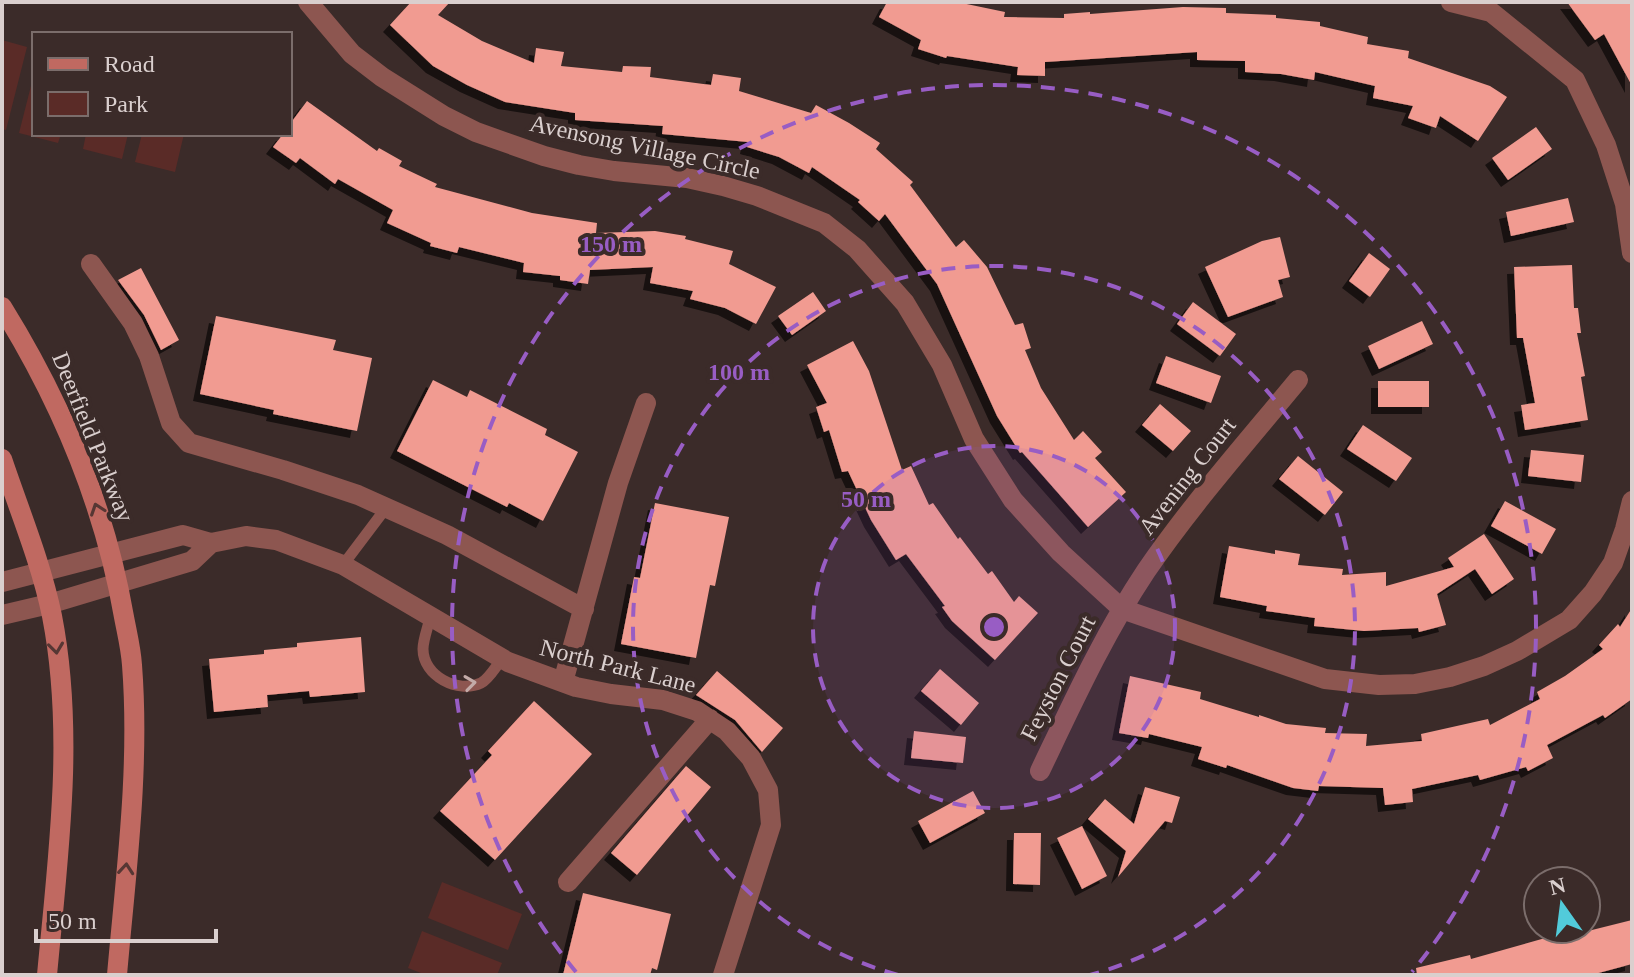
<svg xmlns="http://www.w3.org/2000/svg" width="1634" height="977" font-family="'Times New Roman',serif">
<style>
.green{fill:#5a2b27}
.building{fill:#f19b91;filter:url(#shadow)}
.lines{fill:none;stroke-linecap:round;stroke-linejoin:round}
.service{stroke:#8d5650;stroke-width:11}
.minor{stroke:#8d5650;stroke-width:20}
.secondary{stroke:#c06961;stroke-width:20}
.oneway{stroke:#563734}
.oneway2{stroke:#c3aba8}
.ring{fill:none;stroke:#985dc4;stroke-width:4;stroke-dasharray:14 10}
.labels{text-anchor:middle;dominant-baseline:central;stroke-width:8;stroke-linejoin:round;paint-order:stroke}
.street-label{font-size:24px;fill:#dacfce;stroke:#3b2b29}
.centre{fill:#985dc4;stroke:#3b2b29;stroke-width:4}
.ring-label{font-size:24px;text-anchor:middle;font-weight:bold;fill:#985dc4;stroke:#3b2b29;stroke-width:8;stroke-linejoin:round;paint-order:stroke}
</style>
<defs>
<filter id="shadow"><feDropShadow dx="-7" dy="7" stdDeviation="0" flood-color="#0009"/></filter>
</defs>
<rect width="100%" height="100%" fill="#3b2b29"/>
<path class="green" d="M2,40L27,47L6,130L2,129Z
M34,74V134H61L58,143L19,133Z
M86,134H128L122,159L83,149Z
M142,134H184L175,172L135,162Z
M442,882L522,914L508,950L428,918Z
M422,931L502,963L497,975H426L408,968Z"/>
<path class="building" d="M411,2H450L438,15L482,41L534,63L536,48L564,52L561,66L622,72L623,66L651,67L650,77L711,85L713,74L741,78L739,91L811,113L816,105L849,123L880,143L876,149L913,182L910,185L956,247L964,240L987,267L1015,325L1023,323L1031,348L1025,350L1041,388L1074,440L1083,431L1102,452L1095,458L1126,492L1088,527L1022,452L1020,453L997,416L937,284L885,214L879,221L858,202L860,200L812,167L809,173L779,157L747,147L748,142L662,134L663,126L575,120V113L505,102L467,85L433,66L390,25Z
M887,2H957L1005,12L1004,17L1064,18V14L1090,12V14L1183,7L1226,8V13L1276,15V18L1320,22V26L1368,37L1367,44L1409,51L1408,58L1490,86L1507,97L1478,141L1440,116L1436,128L1408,118L1413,106L1373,98L1375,86L1315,72L1314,80L1281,74L1245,72V61L1197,60V52L1045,62V76L1017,75L1018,67L947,56L946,58L918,49L921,40L879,17Z
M1567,2H1632V86L1604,34L1595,40Z
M307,101L377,151L379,148L402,161L399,166L437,184L435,187L532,213L597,223L596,233L655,231L686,236L685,239L733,251L729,264L776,287L756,324L725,308L690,299L693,291L650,283L653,267L590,270L588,284L560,280V276L523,272L524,263L459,247L457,253L430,246L431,243L387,223L393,210L338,179L335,184L300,158L296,163L273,147L283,134H290V124Z
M1536,127L1552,149L1508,180L1492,158Z
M1568,198L1574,222L1511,236L1506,212Z
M1280,237L1290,277L1278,280L1283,297L1228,317L1205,267L1262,241Z
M1369,253L1390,269L1370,297L1349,281Z
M1572,265L1574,308H1578L1581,333H1577L1585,376L1581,377L1588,420L1525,430L1521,405L1535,403L1523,338H1517L1514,267Z
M141,268L179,340L161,350L144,315L118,280Z
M813,292L826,311L792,335L778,316Z
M1193,302L1236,334L1220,356L1177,324Z
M216,316L336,340L333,350L372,358L357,431L273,414L274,410L200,394Z
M1422,321L1433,344L1379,369L1368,346Z
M853,341L869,371L902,470L911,466L929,505L933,503L958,539L960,537L988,574L992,571L1014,602L1019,596L1038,613L995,660L952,621L942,607L945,606L906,554L896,560L871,520L848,471L842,472L829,430L824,432L816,407L827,403L807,365Z
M1166,356L1221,376L1211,403L1156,383Z
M433,380L467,397L470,390L547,429L545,435L578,452L543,521L509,503L507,507L397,451Z
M1378,381H1429V407H1378Z
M1160,404L1191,431L1173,451L1142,425Z
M1363,425L1412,458L1396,481L1347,449Z
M1531,450L1584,455L1581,482L1528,476Z
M1298,456L1343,492L1325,515L1279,479Z
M1505,501L1556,529L1542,554L1491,526Z
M655,503L729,517L715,586L710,585L696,658L621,644L634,577L640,578Z
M1484,534L1514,579L1492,594L1475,569L1437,594L1446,625L1419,632L1418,628L1364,631L1314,626L1315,618L1266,611L1267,606L1220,597L1229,546L1275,554V550L1300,554L1298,565L1343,569L1342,575L1386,572V586L1454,567L1448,558Z
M1632,608V699L1605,718L1603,715L1547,745L1553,758L1528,771L1526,767L1480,780L1478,775L1412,789L1413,802L1385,805L1383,788L1319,786L1318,791L1293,788L1227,765L1226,768L1198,759L1202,747L1149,734L1148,738L1119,733L1130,676L1201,692L1200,699L1259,717V715L1286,724L1326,728L1325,733L1367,734L1366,746L1422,741L1421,734L1488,719L1490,725L1540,699L1537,692L1565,676L1603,649L1599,645L1618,624L1620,627Z
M361,637L365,692L310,697L309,691L267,695L268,707L214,712L209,659L264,654V650L297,647V643Z
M940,669L979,703L961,725L921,691Z
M717,671L783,728L762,752L735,720L696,695Z
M534,701L592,754L495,860L440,811L492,755L488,751Z
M914,731L966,737L963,763L911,758Z
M686,766L711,787L637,875L611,853Z
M1145,787L1180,797L1172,823L1165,821L1118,877L1126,851L1088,819L1105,799L1134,824Z
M973,791L985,813L930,843L918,821Z
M1082,826L1107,876L1082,889L1057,838Z
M1014,833H1041L1040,885L1013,884Z
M583,893L671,914L657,970L652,968L650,975H563Z
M1632,920V964L1591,975H1417L1416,968L1470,955L1471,959L1563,933L1564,937Z"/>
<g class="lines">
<path class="service" d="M343,565L386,508
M430,618C428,627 423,640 423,649C423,676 458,694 481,683C489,679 496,666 502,659"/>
<path class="minor" d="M308,2L352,54L382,77L444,116L476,132L544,156L579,165L614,171L687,178L723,186L757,196L824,223L857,249L905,303L942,365L974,439L1013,500L1061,553L1122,609L1325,679L1379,685L1415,684L1450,677L1484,666L1517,651L1569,620L1593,593L1613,563L1625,529L1632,501
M1451,2L1491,12L1575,80L1606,145L1625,204L1632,253
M91,264L133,323L149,356L171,423L189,443L283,470L358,495L447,535L584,609
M211,543L246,536L276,540L343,565L508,662L576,687L611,694L663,700L697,711L727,731L751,758L768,790L771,825L723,975
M2,582L183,535L211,543L192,561L49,604L2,615
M563,682L618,483L646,403
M1040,771C1073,702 1104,634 1146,571C1192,504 1246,443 1298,380
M568,882L710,719"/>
<path class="secondary" d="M2,307C61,402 105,507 124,617C127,633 131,649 132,665C140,768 126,872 117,975
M2,459C19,510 41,562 52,616C75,734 58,856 47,975"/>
</g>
<defs><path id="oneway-chevron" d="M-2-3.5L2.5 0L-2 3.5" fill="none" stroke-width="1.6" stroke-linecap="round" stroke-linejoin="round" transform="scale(2)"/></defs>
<g class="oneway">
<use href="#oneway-chevron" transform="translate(97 509) rotate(-109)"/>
<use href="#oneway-chevron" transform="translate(56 648) rotate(83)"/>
<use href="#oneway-chevron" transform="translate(126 869) rotate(-85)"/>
</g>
<use class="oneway2" href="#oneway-chevron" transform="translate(470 683) rotate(-8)"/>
<circle cx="994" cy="627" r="181" fill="#985dc4" fill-opacity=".12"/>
<g class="ring">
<circle cx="994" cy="627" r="181"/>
<path d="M898 975A361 361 0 1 1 1090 975"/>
<path d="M576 972A542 542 0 1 1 1412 972"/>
</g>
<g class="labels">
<g class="street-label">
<text transform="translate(645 147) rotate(12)">Avensong Village Circle</text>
<text transform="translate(93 437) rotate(68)">Deerfield Parkway</text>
<text transform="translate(1187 476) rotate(-52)">Avening Court</text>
<text transform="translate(618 666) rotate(14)">North Park Lane</text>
<text transform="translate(1058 678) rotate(-63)">Feyston Court</text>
</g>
</g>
<circle cx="994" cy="627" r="12" class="centre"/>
<g class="ring-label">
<text x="611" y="252">150 m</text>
<text x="739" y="380">100 m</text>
<text x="866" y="507">50 m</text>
</g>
<rect width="1634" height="977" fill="none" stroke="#dacfce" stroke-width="8"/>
<rect x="32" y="32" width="260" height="104" fill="#3b2b29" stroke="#7b6d6b" stroke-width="2"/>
<rect x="48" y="58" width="40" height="12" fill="#c06961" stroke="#7b6d6b" stroke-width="2"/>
<text x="104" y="72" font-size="24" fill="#dacfce">Road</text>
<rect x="48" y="92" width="40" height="24" fill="#5a2b27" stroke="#7b6d6b" stroke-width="2"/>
<text x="104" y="112" font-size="24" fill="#dacfce">Park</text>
<g transform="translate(1562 905) rotate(346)"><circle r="38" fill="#3b2b29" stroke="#7b6d6b" stroke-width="2"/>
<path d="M0-6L14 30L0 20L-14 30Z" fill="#52cbda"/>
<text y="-12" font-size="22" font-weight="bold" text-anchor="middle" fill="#dacfce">N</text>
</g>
<path d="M36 929v12h180v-12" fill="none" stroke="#dacfce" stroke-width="4"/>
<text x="48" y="929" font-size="24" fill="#dacfce" stroke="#3b2b29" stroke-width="6" paint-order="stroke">50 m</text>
</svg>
